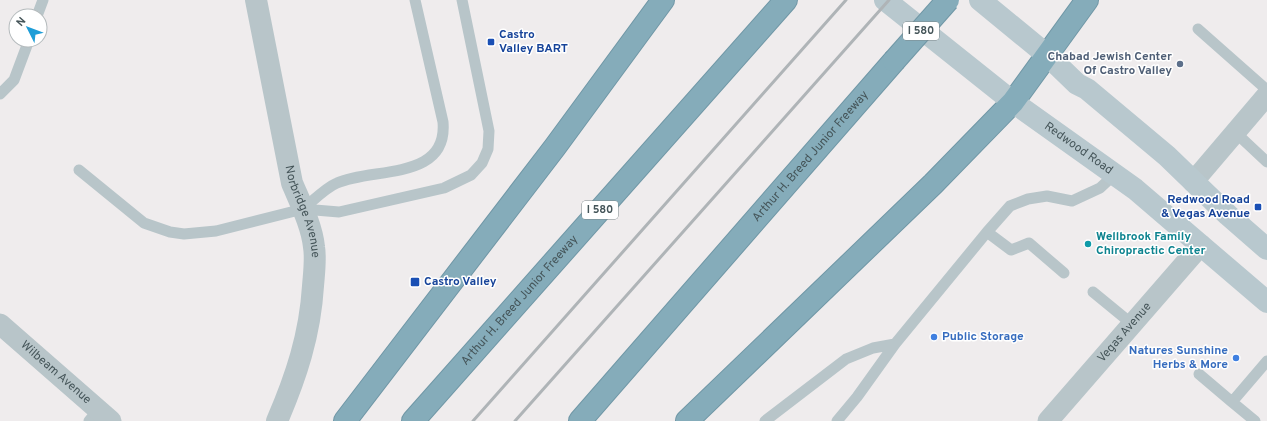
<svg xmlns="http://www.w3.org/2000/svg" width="1267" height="421" font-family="Overpass,sans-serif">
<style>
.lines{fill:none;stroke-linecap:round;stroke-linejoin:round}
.motorway-casing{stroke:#7097a6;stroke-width:24}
.service{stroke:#b8c5c9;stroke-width:11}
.minor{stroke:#b8c5c9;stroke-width:21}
.tertiary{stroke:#b8c5c9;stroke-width:22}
.secondary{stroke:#b8c8ce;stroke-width:22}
.motorway{stroke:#85acba;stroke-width:22}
.rail{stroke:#afb4b7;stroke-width:3}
.motorway-bridge-casing{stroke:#7097a6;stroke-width:24;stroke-linecap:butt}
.motorway-bridge{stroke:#85acba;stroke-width:22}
.transit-dot{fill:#1a4fb4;stroke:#fff;stroke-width:1.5}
.service-dot{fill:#5c6f8a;stroke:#fff;stroke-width:1.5}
.culture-dot{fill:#0f9aa8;stroke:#fff;stroke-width:1.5}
.shop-dot{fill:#3f7fe0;stroke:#fff;stroke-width:1.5}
.labels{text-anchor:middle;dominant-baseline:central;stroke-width:3;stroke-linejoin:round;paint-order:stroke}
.shield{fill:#fff;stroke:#7d888b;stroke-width:1}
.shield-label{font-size:11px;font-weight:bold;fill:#455559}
.transit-label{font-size:12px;font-weight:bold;fill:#164399;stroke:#fff;text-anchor:start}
.service-label{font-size:12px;font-weight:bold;fill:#4e5e75;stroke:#fff;text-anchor:end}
.street-label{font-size:12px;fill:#455559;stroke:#fff}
.culture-label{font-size:12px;font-weight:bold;fill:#0d838f;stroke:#fff;text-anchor:start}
.shop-label{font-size:12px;font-weight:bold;fill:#366cbe;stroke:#fff;text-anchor:start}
</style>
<rect width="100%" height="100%" fill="#efeced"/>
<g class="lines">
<g class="motorway-casing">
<g id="motorway">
<path d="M345,421L555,147L663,0"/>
<path id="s5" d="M413,421L786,0"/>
<path id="s6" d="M580,421L894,61"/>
<path d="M687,421L933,184L1013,102L1087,0"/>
</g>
</g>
<path class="service" d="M37,16L43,0
M1198,29L1267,90
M0,94L14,80L29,40
M1236,133L1267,162
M79,170L144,223L170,232L184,234L216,231L303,209L339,212L444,188L471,175L482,163L488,149L489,131L462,0
M303,209C313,201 325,188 337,183C373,167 448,181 443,122L415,0
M1064,273L1029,243L1011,250L987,232L1010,206L1028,199L1047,196L1072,201L1100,188L1115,174
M1093,292L1132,324
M1199,374L1232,402
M89,421L98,410
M765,421L846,359L873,348L895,344
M837,421L857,397L895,344L987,232
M1255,421L1232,402L1267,361"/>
<g class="minor">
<path d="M1193,182L1267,95"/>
<path id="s1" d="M0,324L111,421"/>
<path id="s2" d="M1048,421L1201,245"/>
</g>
<path class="tertiary" id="s3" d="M256,0L292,183C300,202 312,226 314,247C316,259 314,273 313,286C310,335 296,377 277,421"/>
<g class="secondary">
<path id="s4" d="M885,0L1013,102L1135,189L1267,302"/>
<path d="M980,0L1047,55L1077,84L1087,89L1167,156L1228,215L1267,249"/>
</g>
<use href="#motorway" class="motorway"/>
<path class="rail" d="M473,421L846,0
M515,421L889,0"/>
<g class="motorway-bridge-casing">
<path id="motorway-bridge" d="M894,61L948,0"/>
</g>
<use href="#motorway-bridge" class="motorway-bridge"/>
</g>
<g class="transit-dot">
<rect x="487" y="38" width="8" height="8" rx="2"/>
<rect x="1254" y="203" width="8" height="8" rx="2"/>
<rect x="410" y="277" width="10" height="10" rx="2"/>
</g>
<circle class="service-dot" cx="1180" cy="64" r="4"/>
<circle class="culture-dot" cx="1088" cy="244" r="4"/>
<g class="shop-dot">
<circle cx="934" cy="337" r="4"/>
<circle cx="1236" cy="358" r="4"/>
</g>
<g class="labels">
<g class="shield">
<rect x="903" y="22" width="36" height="18" rx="3"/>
<rect x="582" y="201" width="36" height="18" rx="3"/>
</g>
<g class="shield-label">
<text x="921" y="31">I 580</text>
<text x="600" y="210">I 580</text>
</g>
<g class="transit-label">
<text x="499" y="35">Castro<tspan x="499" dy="14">Valley BART</tspan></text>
<text x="1250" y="200" text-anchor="end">Redwood Road<tspan x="1250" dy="14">&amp; Vegas Avenue</tspan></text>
<text x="424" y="282">Castro Valley</text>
</g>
<g class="service-label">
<text x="1172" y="57">Chabad Jewish Center<tspan x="1172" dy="14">Of Castro Valley</tspan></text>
</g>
<g class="street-label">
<text stroke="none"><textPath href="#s4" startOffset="244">Redwood Road</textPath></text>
<text stroke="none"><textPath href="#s6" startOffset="351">Arthur H. Breed Junior Freeway</textPath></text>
<text stroke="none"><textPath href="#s3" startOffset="217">Norbridge Avenue</textPath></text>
<text stroke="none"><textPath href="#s5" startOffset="161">Arthur H. Breed Junior Freeway</textPath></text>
<text stroke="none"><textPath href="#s2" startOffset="117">Vegas Avenue</textPath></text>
<text stroke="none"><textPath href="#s1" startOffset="74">Wilbeam Avenue</textPath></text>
</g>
<g class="culture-label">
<text x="1096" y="237">Wellbrook Family<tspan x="1096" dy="14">Chiropractic Center</tspan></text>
</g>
<g class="shop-label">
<text x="942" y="337">Public Storage</text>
<text x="1228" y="351" text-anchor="end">Natures Sunshine<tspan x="1228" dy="14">Herbs &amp; More</tspan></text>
</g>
</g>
<g transform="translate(28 28) rotate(312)"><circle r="19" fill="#ffffff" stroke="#b5bbbd"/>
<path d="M0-3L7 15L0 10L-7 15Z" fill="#1e9dd7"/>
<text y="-6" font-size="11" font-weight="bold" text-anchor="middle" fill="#455559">N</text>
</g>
</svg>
